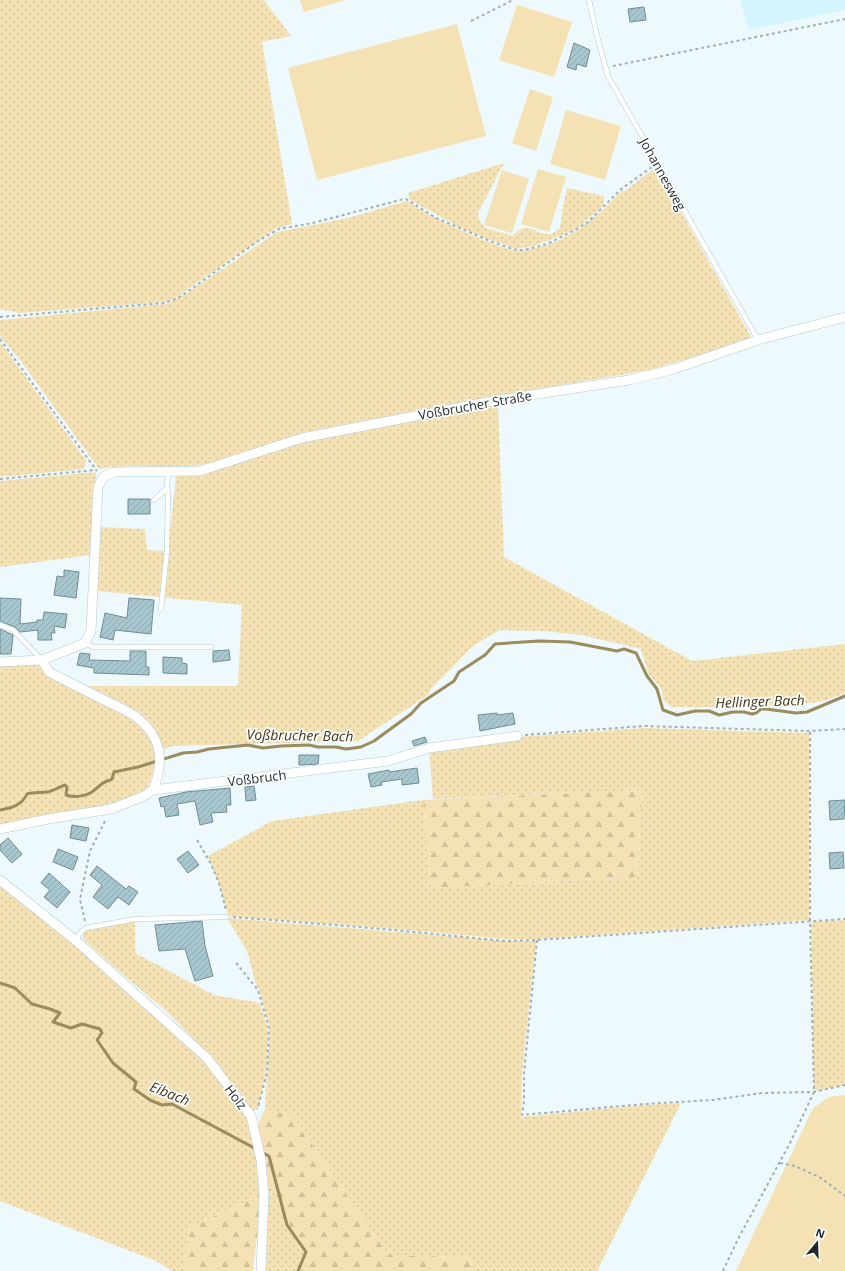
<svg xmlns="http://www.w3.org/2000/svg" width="845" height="1271" font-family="'Open Sans',sans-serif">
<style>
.built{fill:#d5f5fd}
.grass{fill:url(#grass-dots)}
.forest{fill:url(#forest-firs)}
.park{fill:#f4e2b4}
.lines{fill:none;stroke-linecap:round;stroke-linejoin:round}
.stream{stroke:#9b8c5d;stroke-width:3}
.building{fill:url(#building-hatch);stroke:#708c93}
.service-casing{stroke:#afcdd5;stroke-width:5.5}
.minor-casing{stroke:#afcdd5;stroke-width:10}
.path{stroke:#a3afb2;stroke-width:2;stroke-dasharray:3 3;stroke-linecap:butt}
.service{stroke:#fff;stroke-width:4.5}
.minor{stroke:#fff;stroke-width:9}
.labels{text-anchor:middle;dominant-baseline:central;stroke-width:3.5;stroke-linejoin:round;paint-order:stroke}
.street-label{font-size:13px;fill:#1d282b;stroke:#fff}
.water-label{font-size:14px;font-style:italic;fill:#3f3315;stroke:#fff}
</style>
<defs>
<pattern id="grass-dots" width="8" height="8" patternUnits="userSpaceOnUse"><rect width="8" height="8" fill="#f4e2b4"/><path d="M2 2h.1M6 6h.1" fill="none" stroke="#d1c29b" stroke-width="1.8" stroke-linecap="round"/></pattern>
<pattern id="forest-firs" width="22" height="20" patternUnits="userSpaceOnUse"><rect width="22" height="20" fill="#f4e2b4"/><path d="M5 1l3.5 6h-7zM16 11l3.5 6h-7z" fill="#d1c29b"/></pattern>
<pattern id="building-hatch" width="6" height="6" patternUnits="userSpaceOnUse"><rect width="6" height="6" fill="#a8c6ce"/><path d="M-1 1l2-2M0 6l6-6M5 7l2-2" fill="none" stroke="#90aab1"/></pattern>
</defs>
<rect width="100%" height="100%" fill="#edf9fc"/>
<path class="built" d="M740,0H845V10L749,30Z"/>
<path class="grass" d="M0,0H264L291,36L262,42L292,224L275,229L262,238L185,291L177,297L165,302L19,313L0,309Z
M504,163L478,213L480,222L486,228L513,236C527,218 535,235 549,234C553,234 556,230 560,229L563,205L567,188L604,196L603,206L581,225L570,232L534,246L517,249L485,238L457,226L410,200L408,193Z
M656,167L751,337L747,341L650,370L485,398L316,430L208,464C172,470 135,463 99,469L20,360L0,336V320L166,304L186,294L277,232L348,218L407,201C430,217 455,228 481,239C494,244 508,251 522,251C528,251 534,248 540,247C573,238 599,216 622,190L625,191Z
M0,342L86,460L84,469L0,477Z
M498,404L504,557L692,661L845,644V693L824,701L803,704L727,707H672L663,700L662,690L648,673L641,649L582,635L542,631L500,630L484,639L471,648L431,689L428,695L358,741L171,746L164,750C149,710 123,704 87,686H238L242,605L97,591L101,527L145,529L147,550L168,551L176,476L309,440Z
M96,472V487L91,555L0,567V481Z
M40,665L48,673L134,717L149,732L157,759L149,785L141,794L110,804L0,828V666Z
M644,728L809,733V920L537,939H505L385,928L228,916L219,883L208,856L272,821L423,800L431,888L637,877L642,790L433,799L429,749L517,737Z
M0,884L73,943L205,1059L239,1101L253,1130L262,1194L189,1228L184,1271H172L156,1261L0,1201Z
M227,918L506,941H536L522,1074L521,1117L645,1105L681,1103L597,1271H473L470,1257L388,1255L292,1115L265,1109L270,1028L259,990L256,985L247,951Z
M135,920V953L214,995L260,1003L268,1029L266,1073L258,1107L252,1112L244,1099L210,1056L165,1010L114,967L83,939V932L86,929Z
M845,920V1085L814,1091L811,922Z
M268,1179L303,1254L307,1271H266Z"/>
<path class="forest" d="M642,790L637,877L431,888L423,800Z
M265,1109L292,1115L388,1255L470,1257L473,1271H307L303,1254L268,1179L256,1129Z
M262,1194L253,1271H184L189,1228Z"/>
<path class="park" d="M300,0H345L304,12Z
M517,5L572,22L554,77L499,60Z
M457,24L486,136L317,180L288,68Z
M530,89L553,97L536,151L512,143Z
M566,110L621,126L605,180L550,164Z
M538,169L566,177L549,232L521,224Z
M502,170L529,179L512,233L484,225Z
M845,1095V1271H736L813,1108L829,1097Z"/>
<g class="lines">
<path class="stream" d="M0,810C12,808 22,805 27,794C34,792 40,793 47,792C53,791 59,787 65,785L67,787L66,795C74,798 86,796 92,792C96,789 99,786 103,783C106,781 109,781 112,779L114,772L138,767L183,753L197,752L209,749L248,745L263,748L281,746L309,745L318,747H336L346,749L361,747L374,741L411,714L421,703L454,681L459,672L485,655L495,644L539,641L570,642L617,651L624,649L636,653L647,676L657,689L663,710L677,715L695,711H709L719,715L733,712H744L752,714L756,713L761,709H766L796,713L807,712L845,696
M0,983L15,988L32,1004L50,1009L60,1013L53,1022L71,1028L82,1024L100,1029L102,1033L97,1040L113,1063L136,1082L134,1089L150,1100L162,1105L172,1104L256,1149
M261,1152L269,1156L287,1225L306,1252L298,1271"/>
</g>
<path class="building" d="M644,7L646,20L630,22L628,9Z
M574,43L590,50L586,67L577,64L576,70L567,67Z
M128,499H150V514H128Z
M64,570L79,572L76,598L54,595L57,576L64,577Z
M0,598L21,599L20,624L37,622V620H43L44,612L67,614L65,628L54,626L55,633H51L52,640H38V630L20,632L15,627L0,621Z
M129,598L154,600L151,634L115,630L113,640L100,637L105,613L127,618Z
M0,629L13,635L11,654H0Z
M229,650L230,660L213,662V651Z
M130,651H146V667H149V675L94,673V668L77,665L80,653L90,654L89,660L130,661Z
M163,657L182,658V663L187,664V674L163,673Z
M497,713V715L513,713L515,724L480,731L478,715Z
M425,737L427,742L414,746L412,741Z
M299,755H319L318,764L299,765Z
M417,768L419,783L402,785V779L381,782L382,785L371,787L368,774L389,770V772Z
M254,786L256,800L246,801L245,787Z
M230,788L231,805H226L227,812L211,813L213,822L200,825L195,801L177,804L179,815L166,817L164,806L161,807L159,798L186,792Z
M845,800L844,819L830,820L829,801Z
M72,825L89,828L86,841L70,838Z
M8,838L22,854L12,863L0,850V845Z
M58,849L78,857L73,870L53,862Z
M188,851L199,865L188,873L177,859Z
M843,852L844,868L830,869L829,853Z
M97,866L126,889L129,886L138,892L129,905L118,897L108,909L93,897L102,885L90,875Z
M49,873L70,892L57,908L44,897L50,890L41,883Z
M202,921L205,946L213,976L195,981L185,949L159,951L155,925Z"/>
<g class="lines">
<g class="service-casing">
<path id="service" d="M589,0L598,40L608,76L758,340
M154,500L167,488L168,472
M161,609L167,550L168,496L167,488
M0,625L13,630L41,659
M85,643L93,647H211
M75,940L82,931L86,928L135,919L227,917"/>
</g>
<g class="minor-casing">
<path id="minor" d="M42,660L49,672C67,681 86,691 104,700C114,705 127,710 136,717C162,737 165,761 153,790
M0,662L42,660L85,643L91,631L98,487L103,477L115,472L200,471L302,438L498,400L629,380L671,370L758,340L845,317
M0,829L48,819L111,809L142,797L153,790L388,761L429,748L517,736
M0,880L75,940L207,1058L251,1116L261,1160L264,1196L261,1271"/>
</g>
<path class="path" d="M471,21L513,0
M613,66L845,19
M0,317L164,303L178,298L187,292L258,241L279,229L313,223L404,199H406L436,218L495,243L510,248L517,250H525L547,244L575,230L588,222L620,190L652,167
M0,339L97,471
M0,479L96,470
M525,735L644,726L810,731L845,729
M197,840L211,864L219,883L226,910
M233,917L384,929L504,941L537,940L845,919
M85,921L80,899L90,851L106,819
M537,940L524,1073V1101L522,1115L644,1104L713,1100L762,1093L814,1092L845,1085
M236,963L258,990L269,1028L267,1073L258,1107L257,1109
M780,1163L795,1166L821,1178L845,1196
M723,1271L738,1239L790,1143L814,1092L810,921V731"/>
<use href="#service" class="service"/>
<use href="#minor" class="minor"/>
</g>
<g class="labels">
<g class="street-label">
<text transform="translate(663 174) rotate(61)">Johannesweg</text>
<text transform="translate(475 405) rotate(-10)">Voßbrucher Straße</text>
<text transform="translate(257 778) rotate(-7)">Voßbruch</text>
<text transform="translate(236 1097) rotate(53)">Holz</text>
</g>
<g class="water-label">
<text transform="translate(760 701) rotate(-2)">Hellinger Bach</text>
<text transform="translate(300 735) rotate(1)">Voßbrucher Bach</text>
<text transform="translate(170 1093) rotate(22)">Eibach</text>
</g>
</g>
<g transform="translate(817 1243) rotate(19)" stroke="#ffffff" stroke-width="3" paint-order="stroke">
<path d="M0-3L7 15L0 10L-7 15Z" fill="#1d282b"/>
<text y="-6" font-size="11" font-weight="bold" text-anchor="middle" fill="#1d282b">N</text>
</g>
</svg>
